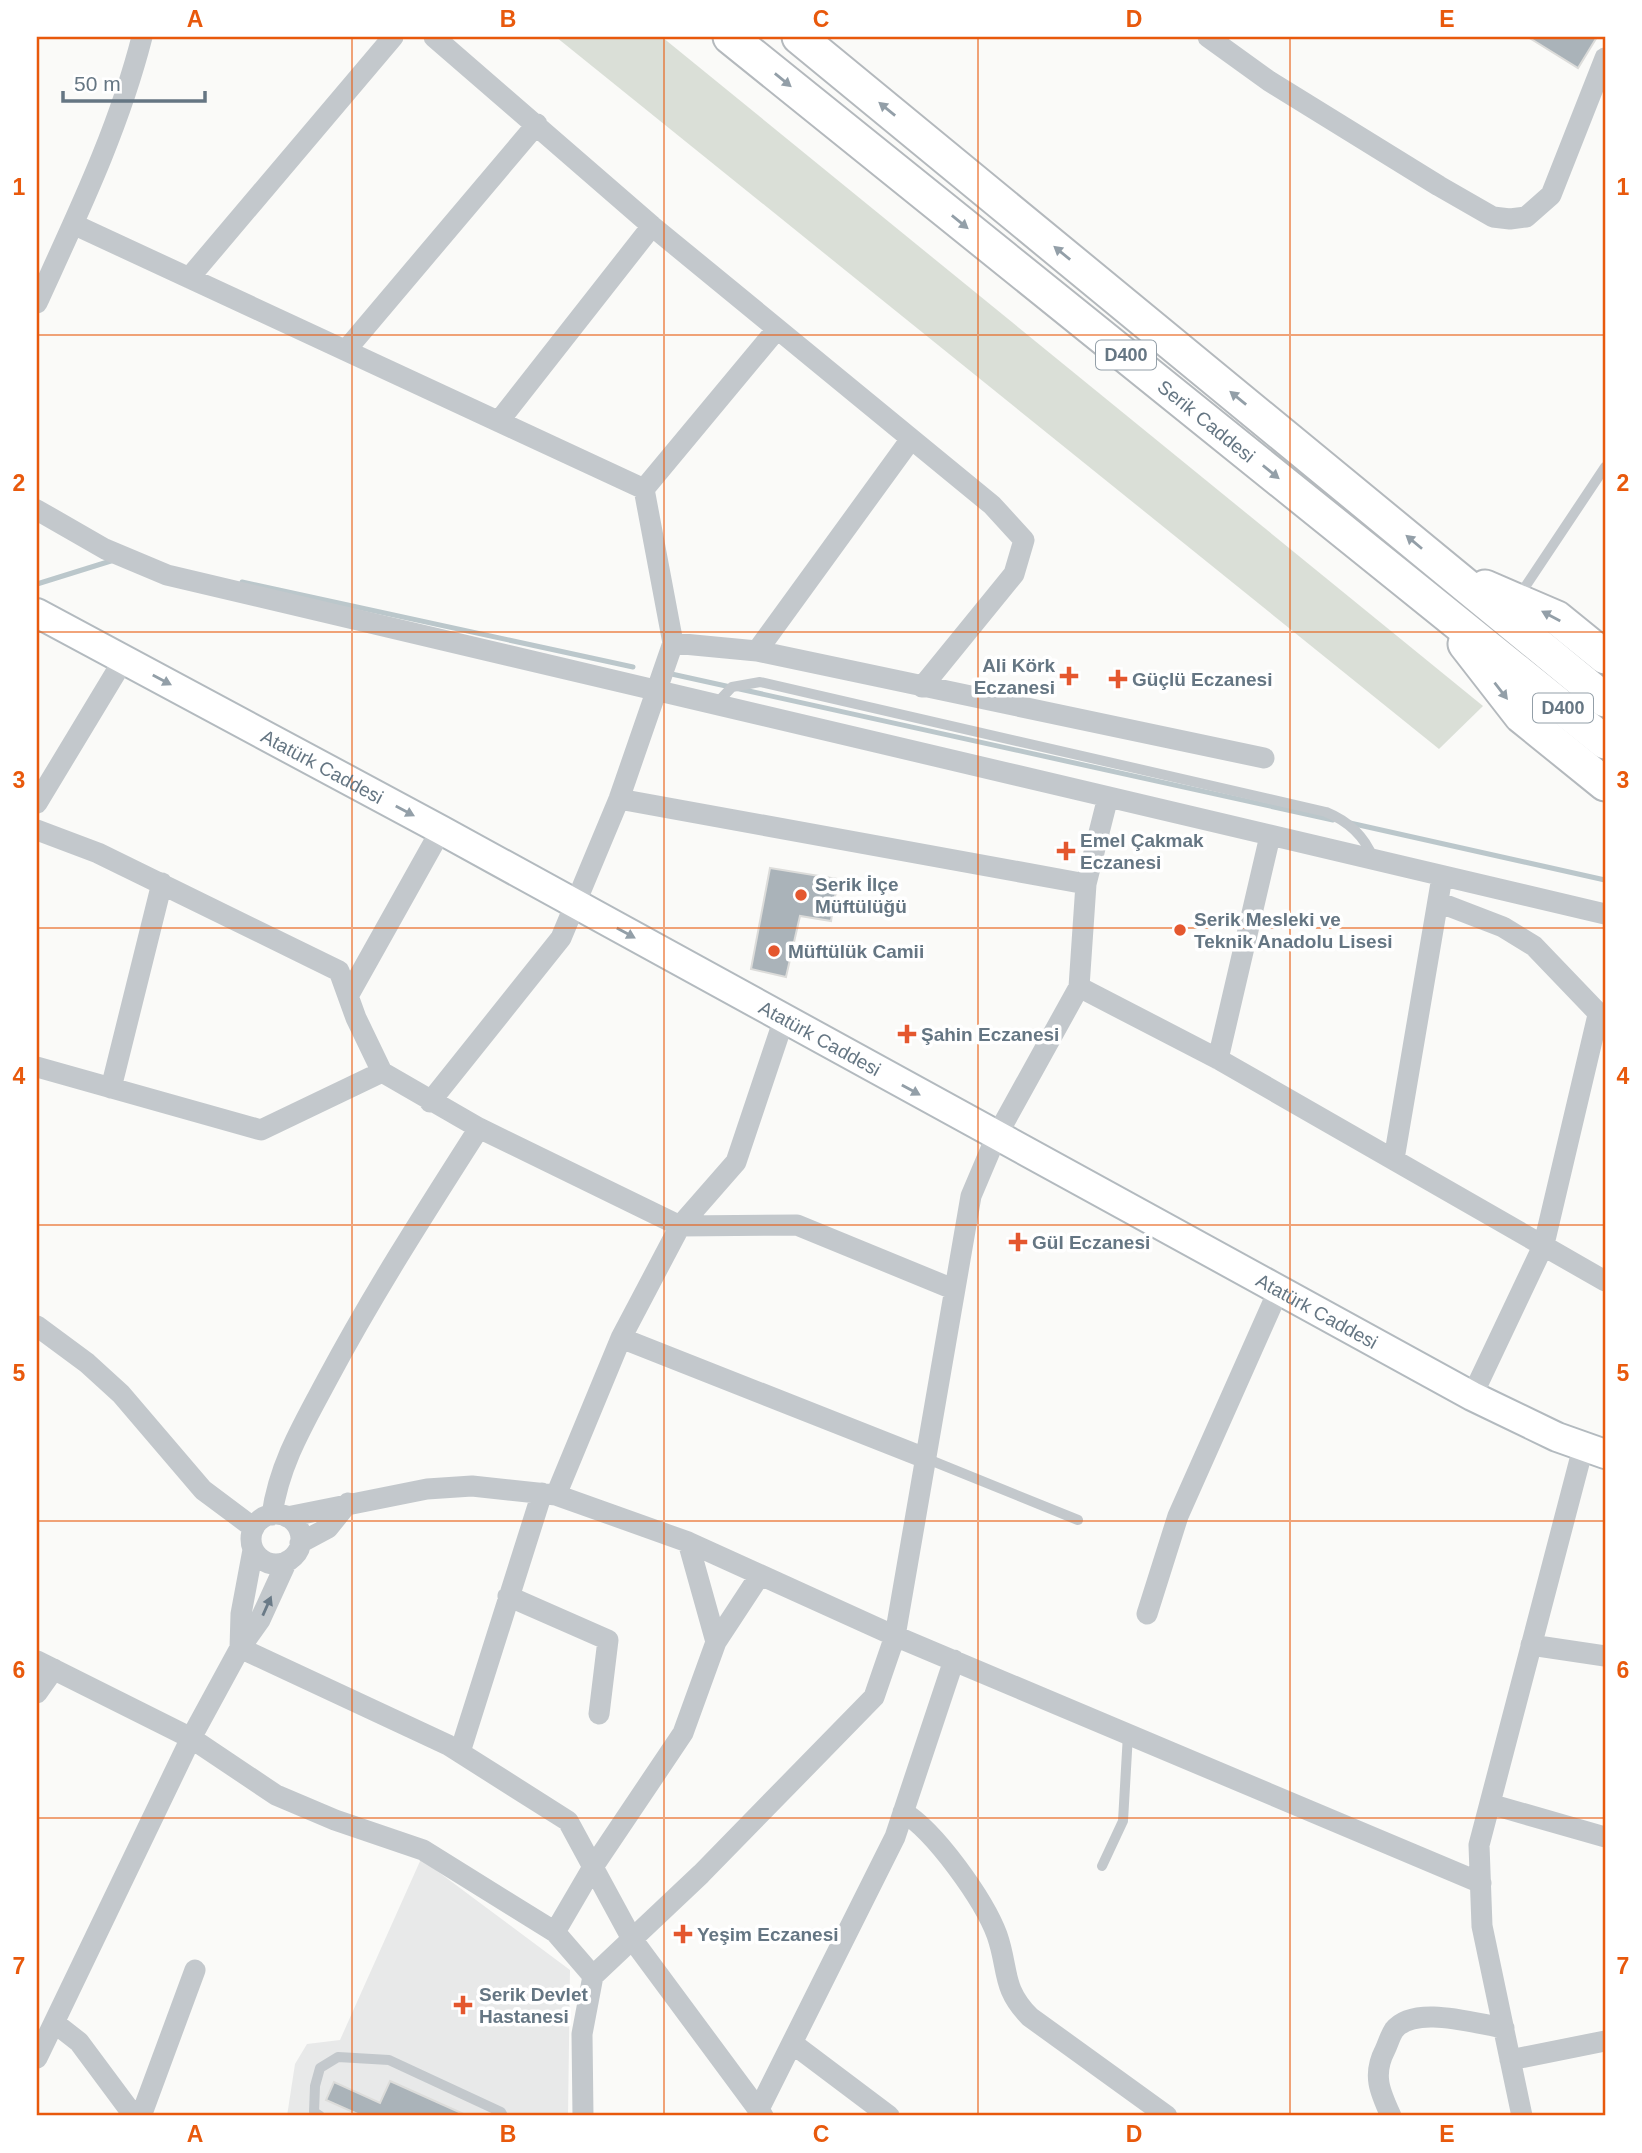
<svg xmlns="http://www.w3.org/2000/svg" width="1642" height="2153" font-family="Arial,sans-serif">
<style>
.built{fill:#e8e9e9}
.green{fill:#dadfd7}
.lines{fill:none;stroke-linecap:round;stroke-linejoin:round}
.stream{stroke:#bbc7cb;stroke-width:5}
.building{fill:#aab3b9;stroke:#dcdcda;stroke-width:2}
.secondary-casing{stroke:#b3babf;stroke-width:32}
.trunk-casing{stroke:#b4b9bd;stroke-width:37}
.service{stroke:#c3c8cc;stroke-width:10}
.minor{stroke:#c3c8cc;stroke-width:21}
.secondary{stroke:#fff;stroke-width:28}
.trunk{stroke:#fff;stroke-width:33}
.oneway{fill:#939fa8}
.oneway2{fill:#6a7a87}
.grid{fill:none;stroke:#e8590c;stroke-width:2;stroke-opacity:0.55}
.poi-dot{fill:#e4572e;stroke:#fff;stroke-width:2.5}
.labels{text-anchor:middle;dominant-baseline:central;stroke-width:7;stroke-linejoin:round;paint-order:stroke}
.shield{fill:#fff;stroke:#939fa8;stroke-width:2}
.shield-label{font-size:18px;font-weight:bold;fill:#657683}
.street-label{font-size:19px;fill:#657683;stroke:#fff}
.poi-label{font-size:19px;font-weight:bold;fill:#657683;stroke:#fff;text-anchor:start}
.neatline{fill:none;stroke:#e8590c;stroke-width:2.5}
.grid-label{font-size:23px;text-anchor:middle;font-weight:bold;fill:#e8590c}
</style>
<rect width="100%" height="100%" fill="#fafaf8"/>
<path class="built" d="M421,1859L570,1970L568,2116H287L295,2064L307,2044L340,2040Z"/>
<path class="green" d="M556,37H662L1483,706L1439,749Z"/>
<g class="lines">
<path class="stream" d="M242,582L633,667
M37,584L114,560
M667,673L1333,820
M1350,823L1605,880"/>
</g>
<path class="building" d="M1528,37H1597L1578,68Z
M770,868L838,879L831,921L800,916L786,977L751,969Z
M390,2081L468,2116H362L326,2100L334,2082L380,2103Z"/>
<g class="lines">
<g class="secondary-casing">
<g id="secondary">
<path id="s1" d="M37,613L441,830L1472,1396L1557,1437L1605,1454"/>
</g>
</g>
<g class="trunk-casing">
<g id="trunk">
<path id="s2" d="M730,37L1605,742"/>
<path d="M799,37L1605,700"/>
<path d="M1485,587L1557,618L1605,657"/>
<path d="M1465,644L1521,716L1605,784"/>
</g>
</g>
<path class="service" d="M1519,596L1605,467
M715,705L732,687L760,682L1326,812C1348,821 1364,835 1373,858
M925,1458L1078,1520
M1102,1866L1123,1821L1128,1734
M320,2116L314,2112L315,2086L320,2068L338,2057L389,2060L501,2112L503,2116"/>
<path class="minor" d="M434,37L652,226L992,505L1024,540L1014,574L922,687
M1208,37L1269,81L1439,186L1493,217L1510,219L1526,217L1551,195L1605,58
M73,224L644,489
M189,278L393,37
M37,303C77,215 118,131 142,37
M346,350L537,124
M499,421L652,226
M644,489L777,329
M37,510L105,549L167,575L1605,914
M673,643L757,651L1264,758
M757,651L911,439
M619,799L1086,884
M37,803L124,659
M37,830L98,853L339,971L356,1018L382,1072L479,1128L680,1226L797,1225L953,1289
M1438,902L1503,927L1534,946L1605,1020
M1079,987L1218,1059L1605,1281
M348,996L441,830
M1218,1059L1270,836
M37,1067L261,1130L382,1072
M111,1088L162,883
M430,1102L561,938L619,799L673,643L644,489
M1394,1159L1442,877
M37,1326L87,1363L121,1394L203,1490L254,1528
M621,1338L925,1458
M1472,1396L1544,1244L1598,1015
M556,1495L621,1338L680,1226L736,1162L784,1019
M251 1539a25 25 0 1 1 50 0a25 25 0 1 1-50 0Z
M272,1515C279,1464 304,1423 328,1378C374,1292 426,1211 479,1128
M287,1517L427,1489L472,1486L556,1495L688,1542L895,1636L1481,1883
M688,1542L716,1642
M300,1543L328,1528L348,1503
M508,1596L608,1640L599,1714
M1147,1614L1178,1516L1279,1289
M1531,1645L1605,1656
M240,1648L448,1745L568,1821L632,1939L763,2116
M240,1648L241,1614L253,1550
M37,1661L191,1738L276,1795L335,1820L423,1850L555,1932L593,1976
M37,1693L54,1669
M460,1752L542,1493
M1490,1804L1605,1837
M903,1812C935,1831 984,1900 997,1935C1009,1969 1001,1988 1030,2017L1167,2116
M555,1932L593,1867L683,1733L716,1642L760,1575
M56,2024L79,2042L134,2116
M792,2043L895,1837L954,1660
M37,2058L191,1738L240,1648L260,1620L287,1561
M1510,2060L1605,2041
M141,2116L195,1970
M583,2116L582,2034L593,1976L701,1874L874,1697L895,1636L971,1196L996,1137L1079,987L1086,884L1108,797
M759,2116L758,2111L792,2043L889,2116
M1391,2116C1380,2092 1372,2075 1385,2050C1388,2044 1390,2036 1394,2030C1414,2004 1476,2024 1504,2028
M1522,2116L1482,1926L1479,1845L1583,1448"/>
<use href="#secondary" class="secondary"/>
<use href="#trunk" class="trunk"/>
</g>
<defs><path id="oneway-solid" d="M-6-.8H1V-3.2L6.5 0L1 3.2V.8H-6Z" transform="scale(1.75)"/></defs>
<g class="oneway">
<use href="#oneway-solid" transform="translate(783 80) rotate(39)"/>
<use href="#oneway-solid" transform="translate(887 109) rotate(-141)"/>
<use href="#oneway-solid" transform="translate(960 222) rotate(39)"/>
<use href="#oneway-solid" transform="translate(1062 253) rotate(-141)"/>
<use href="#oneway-solid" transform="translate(1238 398) rotate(-141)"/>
<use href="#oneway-solid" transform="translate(1271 472) rotate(39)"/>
<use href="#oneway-solid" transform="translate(1414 542) rotate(-140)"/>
<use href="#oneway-solid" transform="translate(1551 616) rotate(-152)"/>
<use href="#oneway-solid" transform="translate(162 680) rotate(28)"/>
<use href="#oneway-solid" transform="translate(1501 691) rotate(52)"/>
<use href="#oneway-solid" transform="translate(405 811) rotate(28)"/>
<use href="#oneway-solid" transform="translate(626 933) rotate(29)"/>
<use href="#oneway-solid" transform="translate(911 1090) rotate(29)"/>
</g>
<use class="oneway2" href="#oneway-solid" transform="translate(267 1606) rotate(-66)"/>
<path class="grid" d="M352,37V2116M664,37V2116M978,37V2116M1290,37V2116M37,335H1605M37,632H1605M37,928H1605M37,1225H1605M37,1521H1605M37,1818H1605"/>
<g class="poi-dot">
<path d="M1065.5 665.5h7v7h7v7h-7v7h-7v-7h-7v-7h7z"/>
<path d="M1114.5 668.5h7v7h7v7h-7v7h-7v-7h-7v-7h7z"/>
<path d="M1062.5 840.5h7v7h7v7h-7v7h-7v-7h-7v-7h7z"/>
<circle cx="801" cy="895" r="7"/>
<circle cx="1180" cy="930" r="7"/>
<circle cx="774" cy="951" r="7"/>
<path d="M903.5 1023.5h7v7h7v7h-7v7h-7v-7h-7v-7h7z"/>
<path d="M1014.5 1231.5h7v7h7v7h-7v7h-7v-7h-7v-7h7z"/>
<path d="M679.5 1923.5h7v7h7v7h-7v7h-7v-7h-7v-7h7z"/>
<path d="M459.5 1994.5h7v7h7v7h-7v7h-7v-7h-7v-7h7z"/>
</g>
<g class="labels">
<g class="shield">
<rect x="1096" y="340.5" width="60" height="29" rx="5"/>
<rect x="1533" y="693.5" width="60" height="29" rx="5"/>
</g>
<g class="shield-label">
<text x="1126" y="355">D400</text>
<text x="1563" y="708">D400</text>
</g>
<g class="street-label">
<text stroke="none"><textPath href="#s2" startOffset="612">Serik Caddesi</textPath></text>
<text stroke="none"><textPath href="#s1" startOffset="324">Atatürk Caddesi</textPath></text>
<text stroke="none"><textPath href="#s1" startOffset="891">Atatürk Caddesi</textPath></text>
<text stroke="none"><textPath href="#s1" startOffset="1458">Atatürk Caddesi</textPath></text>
</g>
<g class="poi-label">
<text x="1055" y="665" text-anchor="end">Ali Körk<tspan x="1055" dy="22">Eczanesi</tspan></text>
<text x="1132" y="679">Güçlü Eczanesi</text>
<text x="1080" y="840">Emel Çakmak<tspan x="1080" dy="22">Eczanesi</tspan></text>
<text x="815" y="884">Serik İlçe<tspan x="815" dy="22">Müftülüğü</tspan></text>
<text x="1194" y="919">Serik Mesleki ve<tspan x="1194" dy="22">Teknik Anadolu Lisesi</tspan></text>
<text x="788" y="951">Müftülük Camii</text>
<text x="921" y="1034">Şahin Eczanesi</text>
<text x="1032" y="1242">Gül Eczanesi</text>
<text x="697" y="1934">Yeşim Eczanesi</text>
<text x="479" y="1994">Serik Devlet<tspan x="479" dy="22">Hastanesi</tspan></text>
</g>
</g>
<rect width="1642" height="2153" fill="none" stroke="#ffffff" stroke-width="77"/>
<path d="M63 91v10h142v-10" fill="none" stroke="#657683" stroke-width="3.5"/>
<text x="74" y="91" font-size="21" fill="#657683" stroke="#ffffff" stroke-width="5" paint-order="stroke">50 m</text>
<rect x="38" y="38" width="1566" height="2076" class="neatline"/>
<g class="grid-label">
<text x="195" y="27">A</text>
<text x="508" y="27">B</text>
<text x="821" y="27">C</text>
<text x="1134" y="27">D</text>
<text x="1447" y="27">E</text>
<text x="19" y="195">1</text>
<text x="1623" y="195">1</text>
<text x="19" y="491">2</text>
<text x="1623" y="491">2</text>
<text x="19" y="788">3</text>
<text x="1623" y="788">3</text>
<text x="19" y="1084">4</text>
<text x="1623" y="1084">4</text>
<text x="19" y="1381">5</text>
<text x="1623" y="1381">5</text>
<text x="19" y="1678">6</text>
<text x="1623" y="1678">6</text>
<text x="19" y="1974">7</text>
<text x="1623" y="1974">7</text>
<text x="195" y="2142">A</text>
<text x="508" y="2142">B</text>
<text x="821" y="2142">C</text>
<text x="1134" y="2142">D</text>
<text x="1447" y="2142">E</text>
</g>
</svg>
